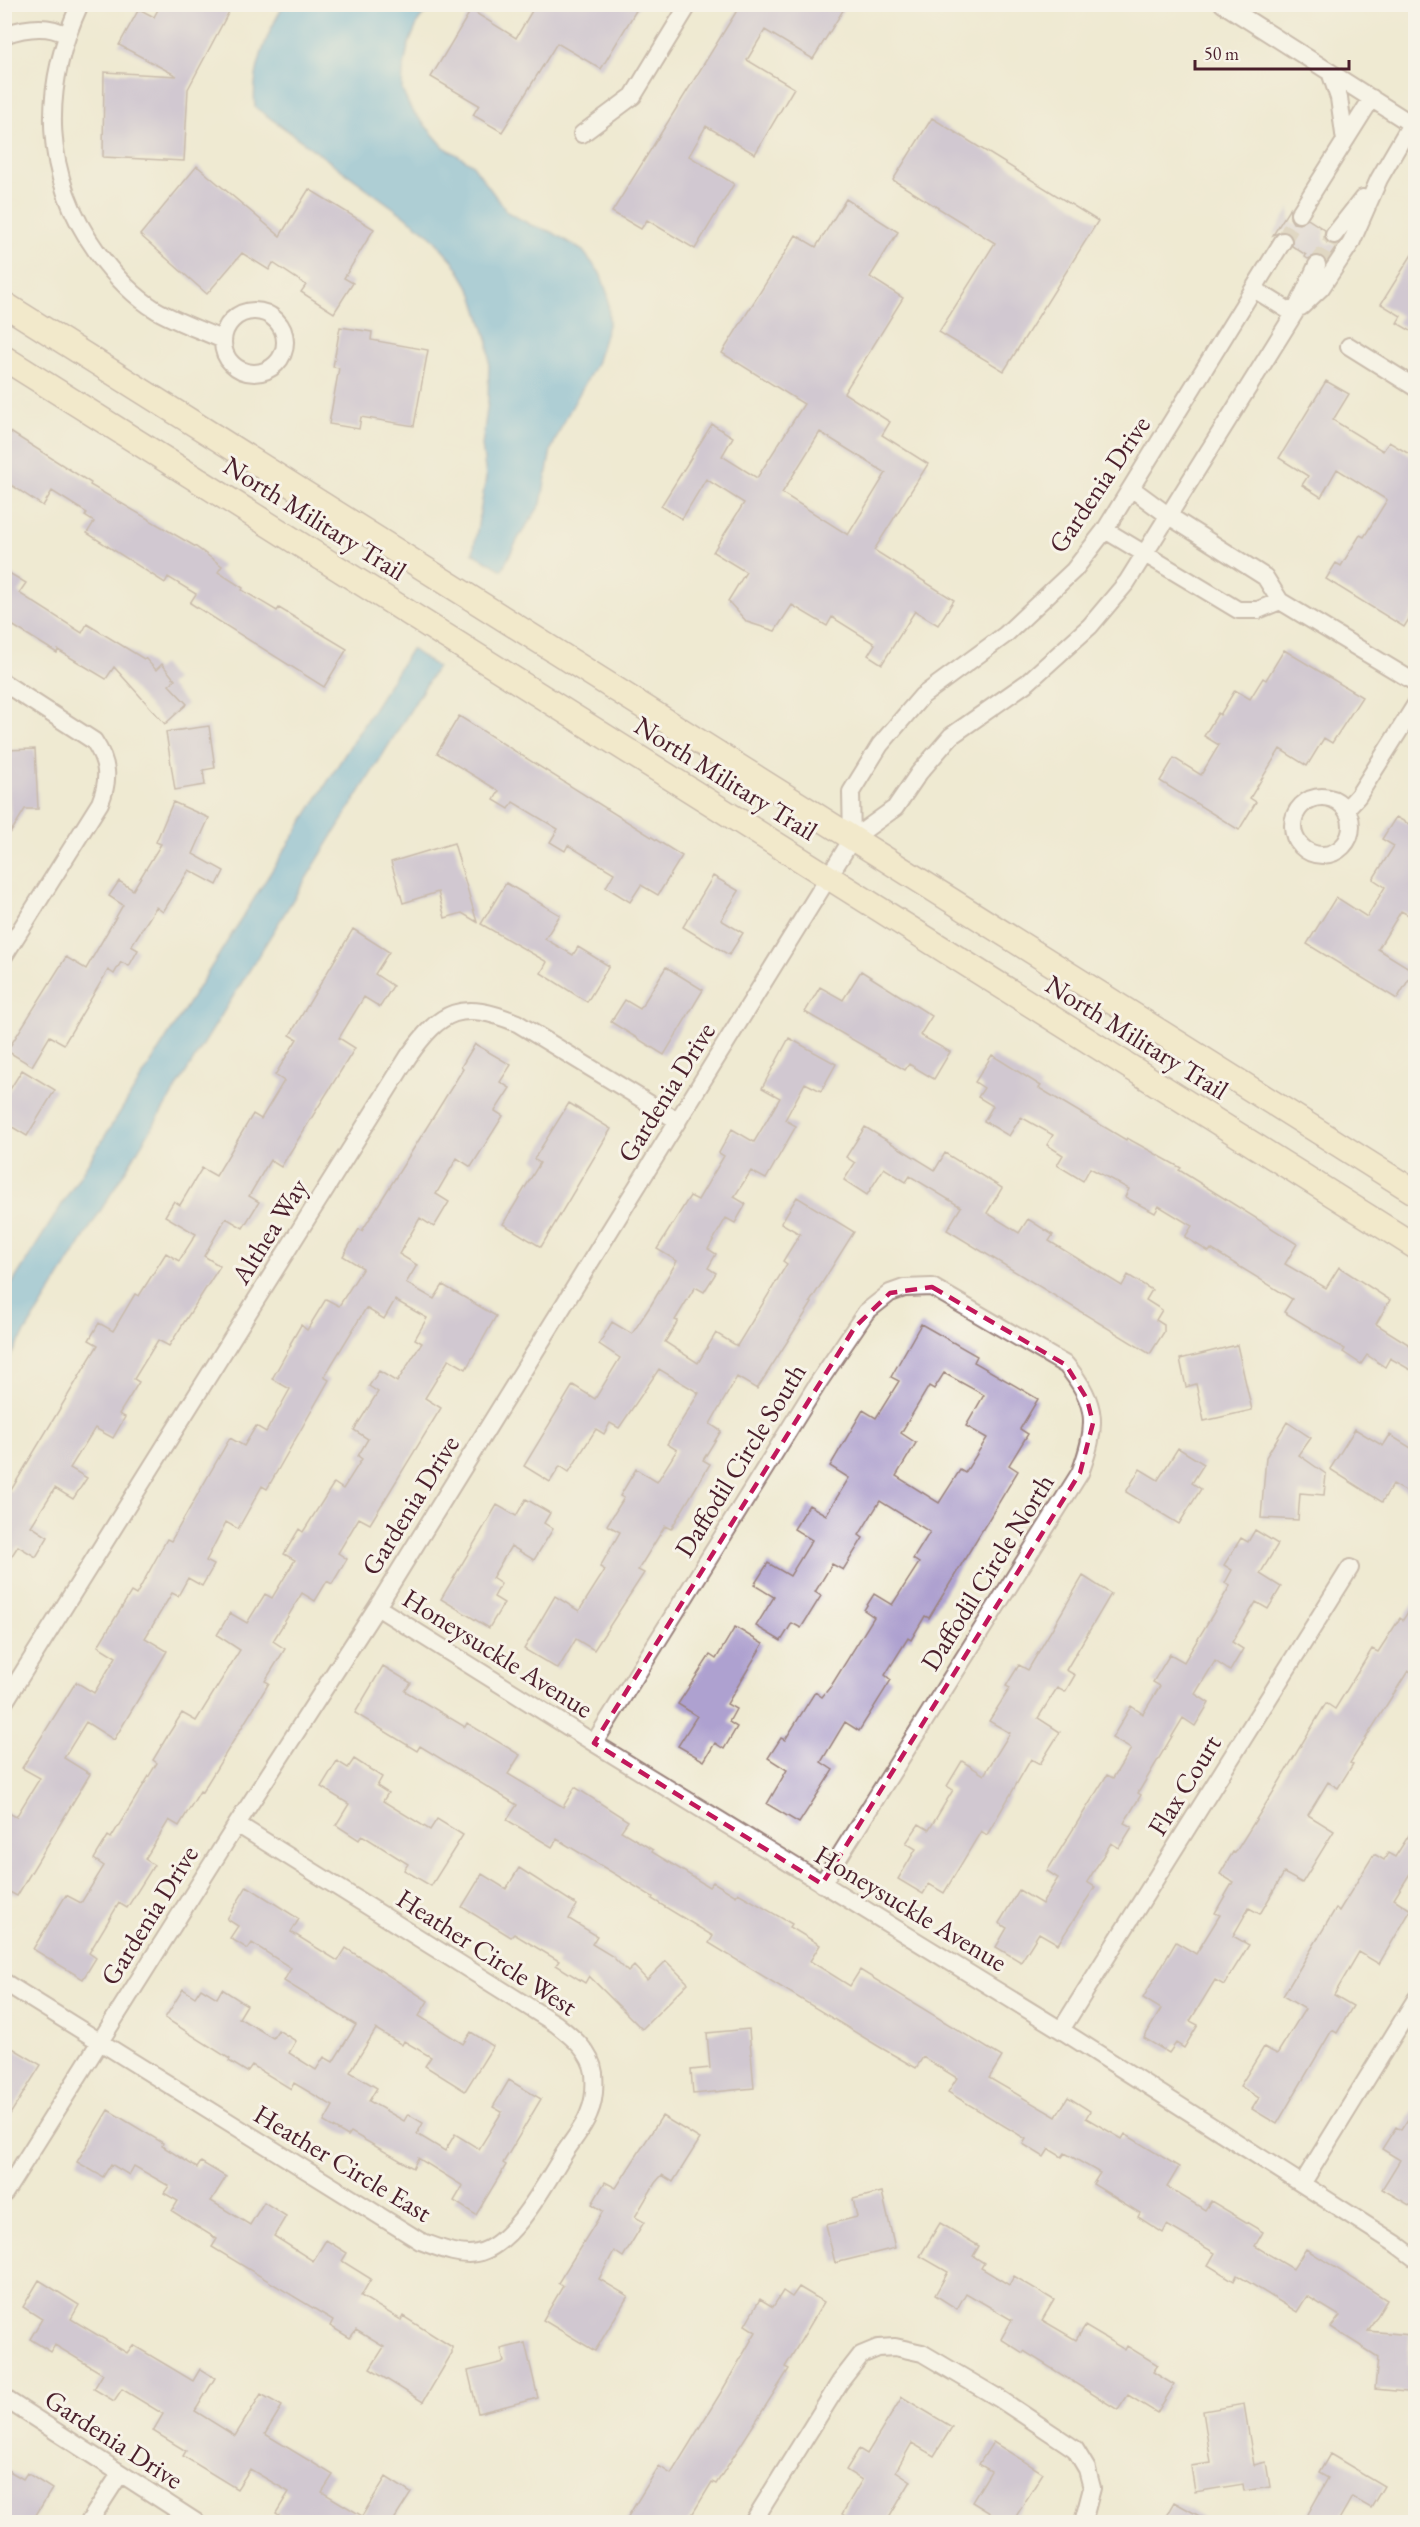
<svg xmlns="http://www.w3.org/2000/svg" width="1420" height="2527" font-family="'EB Garamond',serif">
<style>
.water{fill:#5eadd8;stroke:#546682;stroke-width:1.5}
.building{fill:#aea1d0;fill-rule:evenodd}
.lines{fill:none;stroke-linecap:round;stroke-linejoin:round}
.street-tunnel{stroke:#cec1b1;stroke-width:16;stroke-dasharray:16 8;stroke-linecap:butt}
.street-casing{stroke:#9c847e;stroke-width:20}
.secondary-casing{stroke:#9c847e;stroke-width:27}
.street{stroke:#fff;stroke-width:16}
.secondary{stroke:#f7e8c3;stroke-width:24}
.marked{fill:none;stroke:#c2185b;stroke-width:4.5;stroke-dasharray:12 8;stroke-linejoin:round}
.labels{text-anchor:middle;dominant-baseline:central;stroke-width:6;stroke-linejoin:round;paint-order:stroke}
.street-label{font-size:27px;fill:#4a1f2b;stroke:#f7f3e8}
</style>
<rect width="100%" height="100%" fill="#f7f3e8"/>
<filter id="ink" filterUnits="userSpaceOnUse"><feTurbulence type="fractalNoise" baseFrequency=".0167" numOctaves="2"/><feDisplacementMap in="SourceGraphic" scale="12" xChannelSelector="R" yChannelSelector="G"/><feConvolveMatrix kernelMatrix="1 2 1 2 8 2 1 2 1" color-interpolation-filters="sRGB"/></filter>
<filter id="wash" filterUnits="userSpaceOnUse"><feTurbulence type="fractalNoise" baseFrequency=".008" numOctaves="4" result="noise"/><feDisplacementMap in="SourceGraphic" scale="24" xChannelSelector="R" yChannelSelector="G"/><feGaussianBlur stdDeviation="1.35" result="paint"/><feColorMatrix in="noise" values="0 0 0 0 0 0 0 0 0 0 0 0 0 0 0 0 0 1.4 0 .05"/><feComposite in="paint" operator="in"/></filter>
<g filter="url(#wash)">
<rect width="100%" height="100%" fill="#efead2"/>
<path class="water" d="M284,5H431L418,22L408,46L403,72L402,90L411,109L444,147L472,164L507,212L531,225L552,232L583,251L600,273L608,295L609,322L596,364L564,421L551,450L541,504L519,537L502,570L473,553L486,478L482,445L488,402L489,359L488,342L473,294L454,262L428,233L255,107C251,73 266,34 284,5Z
M411,649L437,667L5,1365V1295Z"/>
<g id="blocks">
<path class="building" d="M161,4H233L188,89L184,161L103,157L104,72L177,76L119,45L139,9L154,17Z
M536,4H640L601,69L557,43L502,132L473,115L479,105L431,77L471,10L516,38Z
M741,4H847L813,59L765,30L747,60L794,88L755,154L706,126L689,156L734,184L695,249L647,220L641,229L612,212Z
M932,118L1098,221L1004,371L939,332L995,243L893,180Z
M197,166L280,236L309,189L374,229L344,278L353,283L334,313L301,292L306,285L273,263L269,270L242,253L207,294L140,235Z
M846,199L898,232L870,277L903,298L844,393L890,422L882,435L928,464L874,550L954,600L938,625L915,611L882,664L868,655L875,644L832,617L827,626L792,605L775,631L747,622L728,601L746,572L713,552L744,503L706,479L682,519L661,506L712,424L733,437L722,456L757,478L804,404L722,353L796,235L816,247ZM820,432L886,473L848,535L782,493Z
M1290,208V218L1293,223L1299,224L1308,219L1325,230L1324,238L1327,243L1337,245L1326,261L1322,256L1317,255L1308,259L1305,257L1306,255L1292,246V237L1288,232L1283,231L1273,235Z
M1416,248V334L1397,323L1401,316L1381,304Z
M340,327L372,332L371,340L428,350L414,426L361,417L359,429L329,424L339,368L333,367Z
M1326,381L1349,394L1333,420L1383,451L1389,442L1416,458V608L1404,627L1326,579L1336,563L1341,566L1360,535L1364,537L1387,500L1337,469L1321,497L1302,485L1308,476L1279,458Z
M4,428L91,483L90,485L196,547L222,566L218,572L243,588L242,590L277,611L279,608L347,649L324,687L190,603L196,594L168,577L165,583L87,533L94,522L85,516L87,513L52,491L43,506L4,480Z
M4,570L26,583L19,593L82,633L87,624L144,659L145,658L156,670L162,664L175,680L169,685L187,704L165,724L114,667L106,679L58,650L57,653L4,620Z
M1284,650L1362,697L1332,743L1324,738L1307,766L1280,749L1250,798L1256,802L1239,830L1160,781L1174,758L1201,775L1219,745L1204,736L1218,713L1220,715L1235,690L1250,699L1263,678L1266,680Z
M459,716L682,856L658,895L641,885L630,902L606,887L614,873L568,845L565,851L550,842L558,829L513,802L509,809L494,800L499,791L437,753Z
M209,726L215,768L203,770L205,785L175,790L166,732Z
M35,749L38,809H25L11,832L8,779L4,780V750Z
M173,802L209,818L193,854L224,871L217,885L189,870L163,912L156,907L148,920L131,946L138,950L129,966L121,962L114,974L108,970L64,1044L50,1036L32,1066L7,1051L66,957L86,969L123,905L109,896L119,881L133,890L161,844L156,842Z
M1396,817L1416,828V919L1401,911L1378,949L1414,971L1397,999L1307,944L1336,897L1367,917L1385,887L1373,879L1394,846L1382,839Z
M454,843L477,922L462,913L445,918L438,892L403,903L391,862Z
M713,876L739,891L721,920L743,933L729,955L683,927Z
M506,883L560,915L545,939L573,955L578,947L609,966L587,1002L541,973L547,962L481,924Z
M353,929L389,952L375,974L393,986L380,1007L364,997L339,1038L355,1048L281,1167L270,1160L249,1196L259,1202L243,1228L226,1218L204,1256L220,1266L169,1346L158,1340L134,1379L139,1382L119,1414L125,1417L113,1438L95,1428L70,1468L87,1478L73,1499L55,1488L31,1526L48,1537L36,1557L18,1546L4,1568V1488L10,1492L98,1345L89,1340L99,1323L113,1331L135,1294L139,1296L166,1253L179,1261L196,1234L165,1216L174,1201L180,1205L202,1168L216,1176L253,1114L261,1119L284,1081L275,1075L297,1039L290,1035Z
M666,967L703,990L664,1055L611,1022L625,1000L640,1009Z
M861,971L932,1016L920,1035L950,1052L934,1079L909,1064L905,1070L805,1012L820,987L843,1000Z
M789,1038L836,1064L821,1091L805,1083L785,1120L796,1126L766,1179L751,1171L734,1197L746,1204L735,1223L726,1218L708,1249L716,1254L708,1268L716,1273L704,1292L695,1287L675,1320L678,1321L665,1342L698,1363L716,1333L737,1346L787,1264L783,1261L800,1234L781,1223L797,1197L854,1232L810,1302L812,1303L757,1389L737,1377L710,1424L721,1431L703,1460L710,1464L671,1529L665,1526L638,1570L644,1573L594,1650L576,1639L558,1669L524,1649L555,1596L579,1611L605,1570L600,1567L620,1532L607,1525L624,1498L620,1496L636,1469L657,1482L677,1450L667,1444L699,1393L659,1369L619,1428L610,1423L604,1434L596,1429L569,1472L560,1466L550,1482L524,1466L573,1385L595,1399L620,1358L599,1344L612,1322L632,1334L651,1305L677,1261L657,1249L690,1196L698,1200L724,1156L719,1153L732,1129L754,1142L780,1098L762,1088Z
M475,1044L511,1065L500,1082L510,1088L495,1111L503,1116L471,1167L457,1158L436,1194L449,1202L434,1227L420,1218L399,1254L417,1265L406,1283L434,1299L443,1285L496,1316L466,1369L449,1359L425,1398L441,1408L370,1524L359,1518L338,1553L347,1559L332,1584L327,1581L315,1601L302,1593L273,1641L285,1649L265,1681L269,1683L202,1792L200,1791L179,1826L169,1820L145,1859L154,1865L127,1908L119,1903L89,1953L96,1958L83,1979L33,1949L66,1895L81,1903L104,1866L94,1859L108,1836L111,1838L157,1763L153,1760L168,1735L182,1713L196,1721L240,1650L217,1635L230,1613L247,1623L265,1594L272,1598L295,1560L284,1554L299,1529L303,1532L334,1483L343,1489L362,1459L358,1456L368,1439L354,1430L378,1392L369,1386L379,1371L397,1382L422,1343L415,1339L427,1318L395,1300L384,1319L366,1308L324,1377L329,1380L267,1489L262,1486L238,1529L226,1522L206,1561L214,1565L202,1586L188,1578L178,1596L172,1593L145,1638L167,1651L114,1740L86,1722L64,1758L90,1774L17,1896L4,1889V1810L16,1817L40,1778L22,1768L76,1682L94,1693L116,1657L98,1646L131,1592L136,1595L167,1539L171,1541L230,1438L244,1446L256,1426L266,1432L290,1389L272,1379L291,1345L290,1344L301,1325L307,1330L326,1299L339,1306L363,1268L343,1256L359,1229L362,1231L399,1172L463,1069L461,1067Z
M992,1055L1041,1086L1039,1088L1126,1140L1127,1138L1181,1168L1179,1170L1297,1244L1285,1264L1326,1288L1339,1267L1390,1300L1376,1324L1416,1349V1373L1390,1358L1385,1367L1367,1355L1361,1364L1343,1352L1345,1349L1284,1312L1292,1299L1211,1249L1209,1252L1185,1237L1192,1226L1159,1206L1155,1213L1125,1197L1129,1189L1090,1168L1083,1181L1057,1165L1063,1155L1047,1145L1053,1135L1021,1117L1009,1136L984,1121L993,1106L978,1097L984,1088L975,1082Z
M22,1070L55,1090L27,1136L4,1122V1099Z
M569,1103L611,1129L541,1247L503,1224L540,1163L534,1159Z
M865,1127L935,1170L945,1153L1002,1188L987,1213L1019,1233L1028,1219L1053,1235L1049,1241L1122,1286L1128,1275L1152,1290L1146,1300L1162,1310L1156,1320L1164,1325V1332L1150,1354L947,1230L961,1207L910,1176L906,1182L884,1168L867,1195L844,1180L855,1163L846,1157Z
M921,1324L977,1356L974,1362L1038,1399L1020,1429L1028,1434L1009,1465L1018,1471L929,1618L925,1616L911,1640L908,1638L885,1675L891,1680L859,1731L845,1722L821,1762L833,1770L799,1823L767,1804L787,1770L768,1758L781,1738L785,1740L815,1692L822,1697L831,1686L874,1617L864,1610L874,1594L892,1605L919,1563L913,1559L930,1532L880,1501L859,1535L863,1538L843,1570L832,1564L815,1592L821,1596L801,1628L792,1623L781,1641L756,1626L774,1597L754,1585L768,1563L790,1576L812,1540L794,1529L809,1505L826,1515L849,1478L830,1466L863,1410L876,1418L899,1381L891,1377ZM944,1373L984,1395L966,1426L987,1438L965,1473L960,1470L939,1503L896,1476L916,1443L901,1433L929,1386L934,1389Z
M1237,1345L1252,1410L1204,1421L1196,1384L1186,1387L1180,1359Z
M1287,1422L1311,1438L1299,1455L1326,1474L1324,1495L1300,1493L1298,1520L1261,1518L1266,1457Z
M1355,1429L1383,1446L1390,1435L1416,1451V1497L1393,1484L1382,1502L1330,1469Z
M1178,1448L1204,1464L1192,1483L1201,1489L1179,1524L1126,1492L1140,1469L1158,1480Z
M526,1499L550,1513L544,1523L553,1529L534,1560L511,1546L492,1578L501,1584L494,1597L504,1603L489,1628L441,1599L497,1505L516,1516Z
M1255,1530L1278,1544L1260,1574L1281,1587L1268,1609L1256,1602L1232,1642L1243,1649L1230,1671L1215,1661L1195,1694L1209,1703L1195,1726L1183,1718L1138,1793L1141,1795L1124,1823L1132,1827L1119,1848L1111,1843L1087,1882L1095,1887L1058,1944L1039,1933L1021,1962L996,1947L1007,1928L999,1923L1019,1890L1042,1904L1058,1878L1047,1871L1107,1775L1113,1778L1131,1749L1112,1738L1131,1706L1143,1714L1160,1686L1153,1682L1170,1654L1184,1662L1230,1586L1225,1583L1232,1570L1224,1565L1241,1538L1248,1542Z
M1083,1576L1111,1594L1066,1670L1075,1675L1065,1692L1057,1688L1038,1718L1060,1732L1040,1764L1031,1759L987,1835L981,1831L944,1893L929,1884L923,1894L898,1879L916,1849L906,1843L919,1824L929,1830L953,1790L947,1786L962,1761L984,1775L1010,1733L989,1721L1010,1688L1006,1686L1019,1665L1028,1670Z
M1416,1599V1675L1408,1671L1350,1763L1353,1764L1338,1788L1328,1782L1308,1815L1334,1831L1302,1883L1284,1873L1260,1914L1249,1908L1233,1936L1249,1945L1224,1985L1215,1980L1190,2021L1198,2025L1184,2048L1176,2043L1169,2053L1144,2038L1161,2009L1143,1998L1176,1942L1196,1954L1220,1915L1215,1913L1233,1882L1220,1874L1233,1852L1235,1853L1272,1794L1326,1703L1335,1709L1372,1649L1378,1652L1400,1618L1403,1620Z
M735,1627L763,1644L727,1704L736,1709L729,1722L737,1727L724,1749L715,1743L704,1761L678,1746L697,1716L678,1704L710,1655L716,1659Z
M383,1666L411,1683L405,1691L465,1727L467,1723L520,1755L508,1774L563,1807L575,1787L628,1821L621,1831L653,1850L652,1852L709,1887L713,1882L736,1896L738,1893L792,1924L790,1927L820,1945L810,1961L850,1986L860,1970L1002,2057L989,2078L1056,2117L1068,2097L1090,2111L1086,2118L1122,2139L1125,2134L1179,2167L1167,2187L1205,2210L1211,2201L1263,2232L1255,2246L1293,2269L1306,2249L1387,2300L1368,2331L1410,2335L1407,2364H1416V2393L1375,2389L1378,2357L1331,2327L1340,2316L1307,2296L1297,2312L1237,2275L1234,2281L1208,2265L1215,2253L1167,2225L1163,2233L1138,2217L1140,2213L1093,2184L1100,2173L1065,2153L1062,2157L1049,2149L1044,2157L1023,2144L1026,2139L948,2092L957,2078L923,2057L916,2068L878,2046L709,1943L713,1936L652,1899L653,1897L557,1839L552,1847L507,1820L517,1805L420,1746L417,1751L355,1713Z
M354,1759L382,1777L377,1786L388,1793L383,1801L430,1830L437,1819L463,1835L431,1886L404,1870L408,1864L362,1835L359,1840L336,1825L349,1804L321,1787L337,1761L348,1768Z
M1416,1824V1864L1394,1899L1411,1910L1379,1964L1359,1952L1334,1995L1353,2006L1337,2033L1332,2030L1277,2124L1252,2109L1259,2098L1240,2086L1264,2047L1277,2054L1305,2009L1283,1996L1336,1908L1339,1911L1374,1854L1384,1860L1388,1853L1395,1857Z
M519,1868L577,1905L569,1919L597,1936L592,1944L612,1956L628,1972L634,1966L647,1980L666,1961L688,1983L642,2029L589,1976L585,1983L556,1965L559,1961L514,1934L511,1937L462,1907L482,1874L506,1889Z
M247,1886L299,1919L291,1932L338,1961L346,1948L428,2001L419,2016L463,2044L471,2032L493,2046L465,2091L425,2066L431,2057L404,2041L402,2045L376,2029L350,2072L377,2088L369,2101L404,2121L408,2114L423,2123L417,2134L445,2151L455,2134L479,2149L502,2112L493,2107L509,2080L541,2099L503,2163L506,2165L476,2215L454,2201L463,2186L418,2158L413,2168L351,2132L348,2136L324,2122L333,2106L294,2083L291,2089L252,2065L247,2072L229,2061L230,2059L165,2018L183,1989L195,1997L201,1988L217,1998L222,1989L247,2005L239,2018L273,2038L278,2030L296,2041L289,2053L316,2070L324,2057L333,2062L356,2025L284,1981L291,1968L252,1943L248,1949L230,1938L238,1926L227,1919Z
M749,2029L754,2088L693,2094L691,2070L710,2068L707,2033Z
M4,2043L41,2065L4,2124Z
M1416,2107V2209L1382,2189L1400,2160L1382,2149L1396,2127L1401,2130Z
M108,2110L163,2143L162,2146L197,2168L201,2162L226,2177L211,2201L250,2225L264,2202L286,2216L274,2236L313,2261L326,2240L347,2253L342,2261L371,2279L361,2296L401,2320L403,2316L452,2347V2353L423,2402L370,2369L384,2347L356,2330L350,2338L330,2326L333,2320L212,2247L217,2239L172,2211L178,2201L164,2193L169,2186L134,2166L129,2175L111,2164L103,2177L77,2162Z
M662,2116L700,2139L673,2182L662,2175L655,2183L635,2217L644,2222L623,2257L614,2251L599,2279L628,2296L595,2351L543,2320L563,2286L558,2283L603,2211L592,2204L605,2182L616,2188Z
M882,2192L895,2248L835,2263L826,2225L857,2217L853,2199Z
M940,2223L979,2246L973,2256L984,2263L981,2268L1009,2285L1014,2276L1054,2300L1042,2320L1076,2340L1085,2326L1125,2350L1127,2346L1158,2365L1153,2372L1174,2385L1157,2413L1128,2395L1118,2410L1024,2351L1023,2353L1001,2339L1012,2320L966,2293L957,2309L935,2295L948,2272L920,2256Z
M39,2280L79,2305L71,2319L127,2353L133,2345L193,2381L200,2369L215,2378L195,2411L235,2436L261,2394L282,2406L265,2434L333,2475L322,2492L362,2516L386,2477L411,2493L392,2523H291L276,2513L289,2492L250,2469L237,2489L183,2456L186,2451L153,2431L163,2414L122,2389L114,2401L94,2389L103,2374L55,2345L51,2352L30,2339L42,2319L23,2307Z
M799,2287L824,2302L785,2367L789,2369L716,2484L712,2482L687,2523H624L659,2466L671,2474L723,2389L756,2332L745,2325L760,2299L773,2307L783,2291L792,2297Z
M525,2343L538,2398L478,2413L468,2371L504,2362L501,2349Z
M902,2397L952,2427L934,2456L912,2443L896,2471L911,2481L886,2523H855L842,2514L862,2480L846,2470L859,2449L867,2454Z
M1244,2404L1254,2465L1266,2462L1270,2487L1244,2491L1243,2484L1195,2492L1191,2466L1211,2463L1203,2411Z
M993,2442L1043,2473L1012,2523H1006L972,2502L991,2471L979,2464Z
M1330,2454L1384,2486L1371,2508L1352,2497L1337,2523H1303L1328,2478L1319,2473Z
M4,2468L23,2479L27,2473L52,2489L31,2523H4Z
M1174,2502L1212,2523H1162Z"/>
</g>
</g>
<g filter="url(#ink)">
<use href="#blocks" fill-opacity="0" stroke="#9c847e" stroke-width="1.5"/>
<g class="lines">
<path class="street-tunnel" d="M1283,241L1299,214
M1317,265L1334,235"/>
<g class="street-casing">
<path id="street" d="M80,4C41,89 42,175 97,252C113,274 133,296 156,310C177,322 201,330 223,340
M1223,4L1416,127
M4,35C24,28 48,24 66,35
M1330,72L1339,98L1345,141
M582,134L633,96L689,4
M1299,214L1372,98
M1334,235L1363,198
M1254,289L1294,314
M1301,307L1321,288L1351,243L1379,179L1411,124
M223 342a31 31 0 1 1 62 0a31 31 0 1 1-62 0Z
M1349,346L1416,388
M1131,488L1169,516L1265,577L1280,601L1416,683
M1105,530L1238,610H1258L1280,601
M4,683L94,741C108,762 110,779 100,803L4,956
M1293 826a29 29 0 1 1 58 0a29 29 0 1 1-58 0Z
M1346,809L1358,796L1416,704
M852,839L851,792L880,745L922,696L1005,635L1074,570L1105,530L1283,241
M377,1607L594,1743L1061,2030L1396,2244L1416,2259
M4,1703L408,1057C441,1009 462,1000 517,1023L678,1121
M594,1743L818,1383L866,1312L890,1293L904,1288L932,1287L1066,1365C1099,1404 1097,1427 1080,1473L822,1884
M4,1982L420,2241C437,2247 459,2257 477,2253C513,2246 547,2181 565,2152C573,2140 584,2127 589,2113C594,2102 595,2086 594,2073C591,2051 571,2036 556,2024L237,1824
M1061,2030L1350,1568
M1302,2184L1416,1999
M4,2194L237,1824L377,1607L852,839L895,808L919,773L951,736L1028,682L1090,626L1127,582L1294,314L1317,265
M4,2398L196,2522
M89,2522L120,2474
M753,2522L840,2382L861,2355L878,2348L895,2347L922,2353L1000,2399L1075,2449L1087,2469L1092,2488L1083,2522"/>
</g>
<g class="secondary-casing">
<path id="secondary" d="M4,304L1416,1193
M4,358L1416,1247"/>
</g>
<use href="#street" class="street"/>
<use href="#secondary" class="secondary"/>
</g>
</g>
<path d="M0 0H1420V2527H0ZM932,1287L1066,1365L1087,1399L1093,1423L1080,1473L822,1884L594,1743L855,1327L890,1293Z" fill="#efead2" fill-opacity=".55" fill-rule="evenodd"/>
<path class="marked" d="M932,1287L1066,1365L1087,1399L1093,1423L1080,1473L822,1884L594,1743L855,1327L890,1293Z"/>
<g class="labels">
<g class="street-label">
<text transform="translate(1099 484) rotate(-56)">Gardenia Drive</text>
<text transform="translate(315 518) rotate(32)">North Military Trail</text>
<text transform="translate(726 778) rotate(32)">North Military Trail</text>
<text transform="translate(1137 1037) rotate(32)">North Military Trail</text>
<text transform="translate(666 1092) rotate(-58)">Gardenia Drive</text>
<text transform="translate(269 1231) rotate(-58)">Althea Way</text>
<text transform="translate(740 1460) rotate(-58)">Daffodil Circle South</text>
<text transform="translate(410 1505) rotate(-58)">Gardenia Drive</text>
<text transform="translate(987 1572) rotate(-58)">Daffodil Circle North</text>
<text transform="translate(498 1653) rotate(32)">Honeysuckle Avenue</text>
<text transform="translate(1184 1785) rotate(-58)">Flax Court</text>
<text transform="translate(911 1908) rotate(31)">Honeysuckle Avenue</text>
<text transform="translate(149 1915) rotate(-58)">Gardenia Drive</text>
<text transform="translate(487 1952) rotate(33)">Heather Circle West</text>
<text transform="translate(343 2163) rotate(31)">Heather Circle East</text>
<text transform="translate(114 2439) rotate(33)">Gardenia Drive</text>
</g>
</g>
<rect width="1420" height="2527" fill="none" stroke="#f7f3e8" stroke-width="24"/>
<path d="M1195 60v9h154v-9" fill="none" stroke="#4a1f2b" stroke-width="3"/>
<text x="1204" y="60" font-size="18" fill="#4a1f2b" stroke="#f7f3e8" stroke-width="4.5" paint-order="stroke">50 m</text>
</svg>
